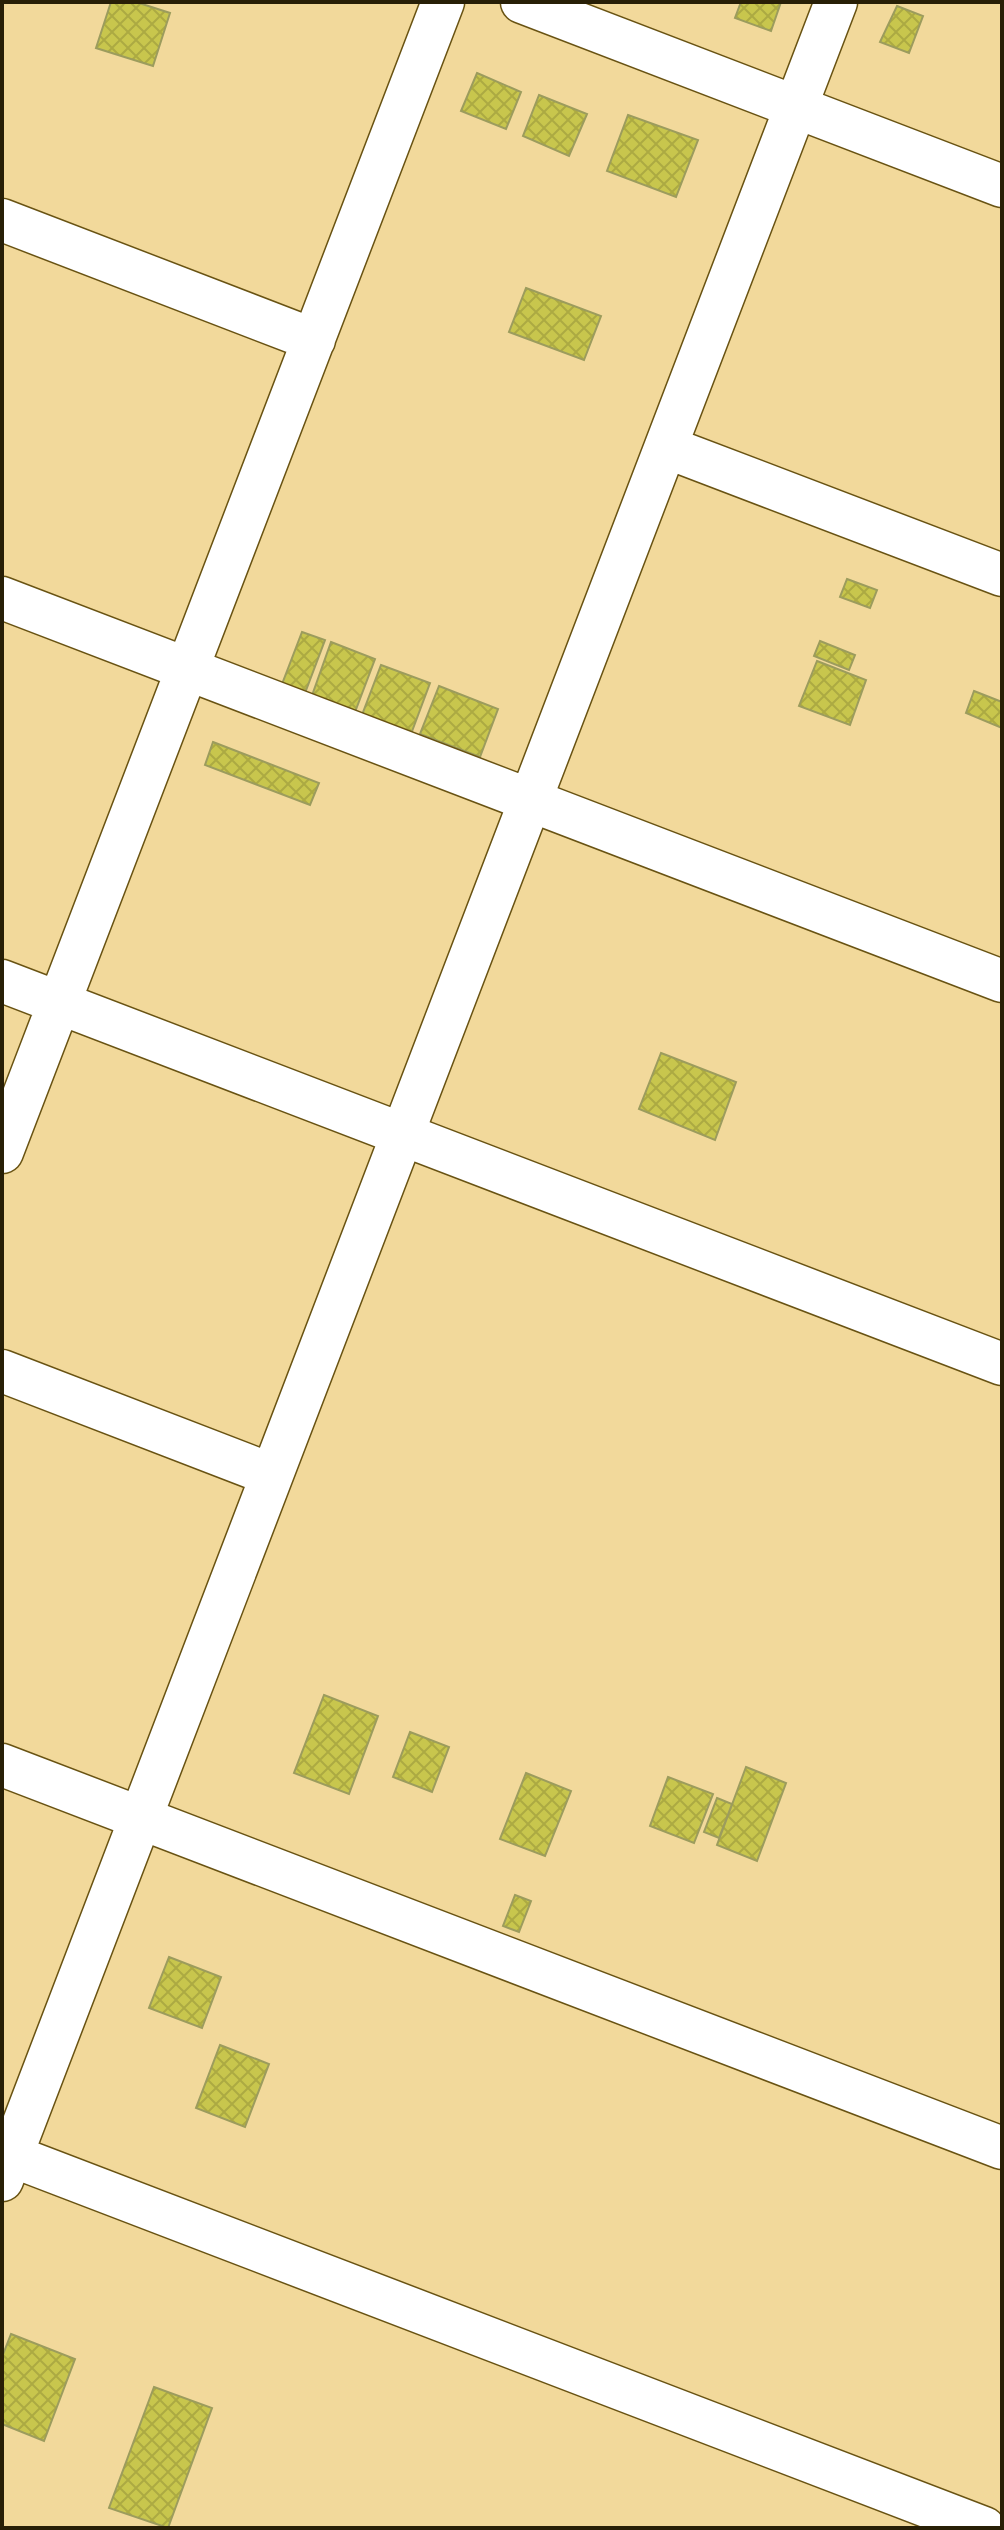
<svg xmlns="http://www.w3.org/2000/svg" width="1004" height="2530" font-family="'Varela Round',sans-serif">
<style>
.building{fill:url(#building-cross-hatch);stroke:#9c9c5d;stroke-width:2}
.lines{fill:none;stroke-linecap:round;stroke-linejoin:round}
.minor-casing{stroke:#695313;stroke-width:45}
.minor{stroke:#fff;stroke-width:42}
</style>
<defs>
<pattern id="building-cross-hatch" width="8" height="8" patternUnits="userSpaceOnUse" patternTransform="scale(2)"><rect width="8" height="8" fill="#c8c64d"/><path d="M0 0l8 8M0 8l8-8" fill="none" stroke="#acaa42"/></pattern>
</defs>
<rect width="100%" height="100%" fill="#f2d99b"/>
<path class="building" d="M111,2H136L170,13L153,66L96,48Z
M741,2H781L771,31L735,18Z
M897,6L923,16L909,53L880,42Z
M477,73L521,92L506,129L461,111Z
M539,95L587,114L569,156L523,136Z
M628,115L698,140L676,197L607,171Z
M526,288L601,316L584,360L509,332Z
M847,579L877,590L870,608L840,597Z
M302,632L325,640L302,701L279,692Z
M820,641L855,655L849,670L814,656Z
M331,642L375,659L352,720L309,704Z
M817,661L866,680L850,725L799,706Z
M381,665L430,683L411,734L362,715Z
M439,686L498,709L480,757L420,734Z
M974,691L1002,702V728L966,713Z
M213,742L319,783L310,805L205,765Z
M661,1053L736,1082L715,1140L639,1109Z
M324,1695L378,1716L349,1794L294,1773Z
M410,1732L449,1747L432,1792L393,1777Z
M746,1767L786,1783L757,1861L717,1845Z
M526,1773L571,1791L545,1856L500,1839Z
M668,1777L713,1794L694,1843L650,1826Z
M717,1798L732,1804L719,1838L704,1832Z
M515,1895L531,1901L519,1932L503,1926Z
M169,1957L221,1977L202,2028L149,2008Z
M220,2045L269,2064L245,2127L196,2108Z
M11,2334L75,2359L44,2441L2,2424V2357Z
M154,2387L212,2408L168,2528L109,2508Z"/>
<g class="lines">
<g class="minor-casing">
<path id="minor" d="M522,2L1002,186
M2,220L314,340
M666,447L1002,575
M2,598L1002,981
M2,981L1002,1364
M2,1152L443,2
M2,1371L272,1475
M2,1765L1002,2148
M2,2152L984,2528
M2,2180L836,2"/>
</g>
<use href="#minor" class="minor"/>
</g>
<rect width="1004" height="2530" fill="none" stroke="#281f06" stroke-width="8"/>
</svg>
